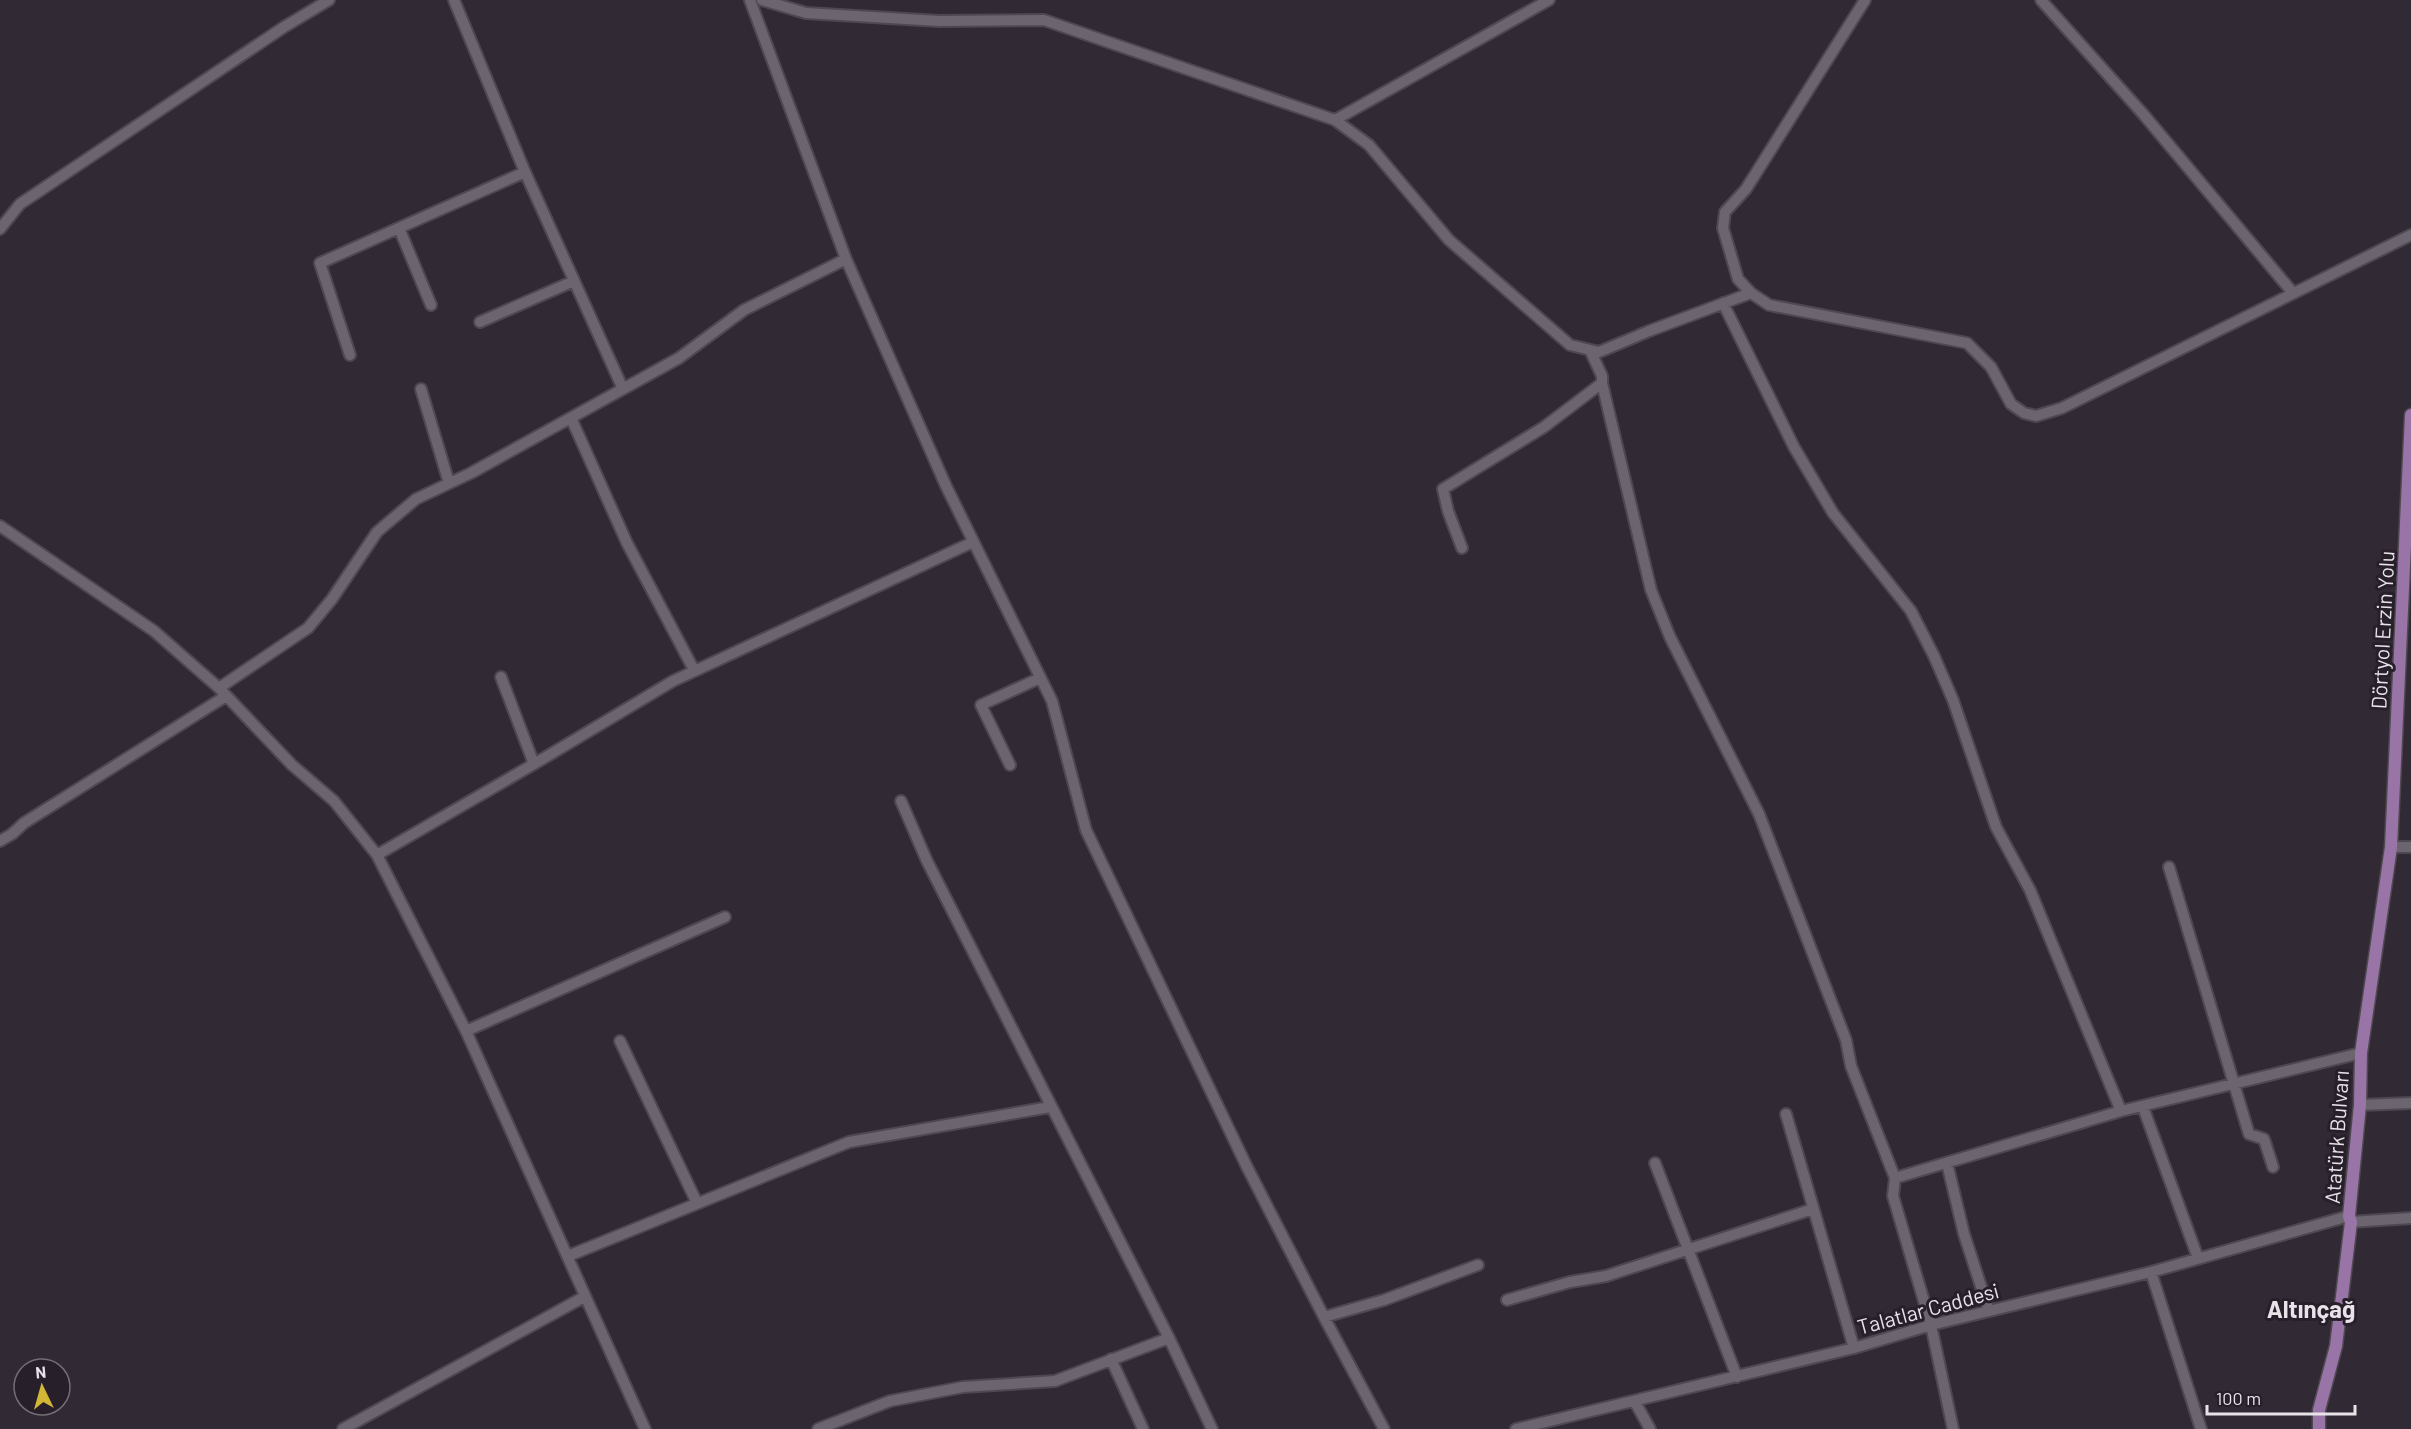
<svg xmlns="http://www.w3.org/2000/svg" width="2411" height="1429" font-family="Barlow,sans-serif">
<style>
.lines{fill:none;stroke-linecap:round;stroke-linejoin:round}
.minor-casing{stroke:#4f4851;stroke-width:14}
.major-casing{stroke:#4f4851;stroke-width:15}
.minor{stroke:#6c646f;stroke-width:10}
.major{stroke:#9974a7;stroke-width:12}
.labels{text-anchor:middle;dominant-baseline:central;stroke-width:6;stroke-linejoin:round;paint-order:stroke}
.street-label{font-size:21px;fill:#e7e3e9;stroke:#27202a}
.quarter-label{font-size:24px;font-weight:bold;fill:#e7e3e9;stroke:#27202a}
</style>
<rect width="100%" height="100%" fill="#312a34"/>
<g class="lines">
<g class="minor-casing">
<path id="minor" d="M454,0L525,172L623,389
M750,0L846,259L946,486L1052,701L1086,830L1247,1167L1324,1317L1384,1429
M762,0L806,13L939,21L1044,20L1335,120L1369,145L1449,240L1570,345L1599,352L1649,331L1751,293
M1865,0L1746,189L1725,212L1723,228L1738,279L1751,293L1769,305L1967,343L1991,367L2011,404L2024,413L2036,416L2062,408L2411,235
M2041,0L2144,115L2293,293
M1335,120L1549,0
M399,228L431,305
M0,229L20,204L284,27L329,0
M1723,303L1794,447L1833,513L1911,611L1934,656L1953,700L1996,827L2030,890L2121,1111
M480,322L574,281
M350,355L320,263L525,172
M1602,383L1651,590L1670,637L1759,814L1846,1040L1851,1066L1895,1178L1893,1196L1931,1325L1953,1429
M421,389L449,483
M571,418L627,543L694,670
M0,526L154,631L219,688L292,765L334,801L377,855L466,1031L645,1429
M1462,548L1448,511L1443,489L1544,427L1602,383V376L1590,350
M501,677L534,764
M219,688L308,628L332,599L377,532L416,499L471,473L679,358L744,310L846,259
M1010,765L981,705L1040,678
M901,801L927,861L1169,1338L1212,1429
M0,841L12,834L24,823L226,696
M2391,847H2411
M377,855L534,764L673,681L973,542
M2169,867L2249,1134L2264,1139L2273,1167
M466,1031L725,917
M620,1041L697,1203
M2360,1105L2411,1103
M2143,1107L2198,1258
M1786,1114L1854,1348
M1655,1163L1737,1377
M1947,1163L1964,1234L1989,1311
M1895,1178L2121,1111L2361,1053
M2351,1222L2411,1218
M568,1256L849,1142L1050,1107
M2151,1272L2201,1429
M1507,1300L1570,1282L1606,1276L1813,1209
M1324,1317L1384,1300L1478,1265
M1111,1359L1143,1429
M1635,1402L1650,1429
M343,1429L584,1297
M818,1429L890,1401L963,1387L1055,1381L1169,1338
M1516,1429L1854,1348L1931,1325L2151,1272L2349,1216"/>
</g>
<g class="major-casing">
<path id="major" d="M2319,1429V1410L2336,1346L2351,1222L2349,1216L2360,1105L2361,1053L2391,847L2411,415"/>
</g>
<use href="#minor" class="minor"/>
<use href="#major" class="major"/>
</g>
<g class="labels">
<g class="street-label">
<text transform="translate(2382 630) rotate(-87)">Dörtyol Erzin Yolu</text>
<text transform="translate(2336 1137) rotate(-86)">Atatürk Bulvarı</text>
<text transform="translate(1928 1308) rotate(-15)">Talatlar Caddesi</text>
</g>
<g class="quarter-label">
<text x="2311" y="1308">Altınçağ</text>
</g>
</g>
<g transform="translate(42 1387) rotate(355)"><circle r="28" fill="#27202a" stroke="#746e76" stroke-width="1.5"/>
<path d="M0-4.5L10 22L0 15L-10 22Z" fill="#d3b635"/>
<text y="-9" font-size="16" font-weight="bold" text-anchor="middle" fill="#e7e3e9">N</text>
</g>
<path d="M2207 1405v9h148v-9" fill="none" stroke="#e7e3e9" stroke-width="3"/>
<text x="2216" y="1405" font-size="18" fill="#e7e3e9" stroke="#27202a" stroke-width="4.5" paint-order="stroke">100 m</text>
</svg>
